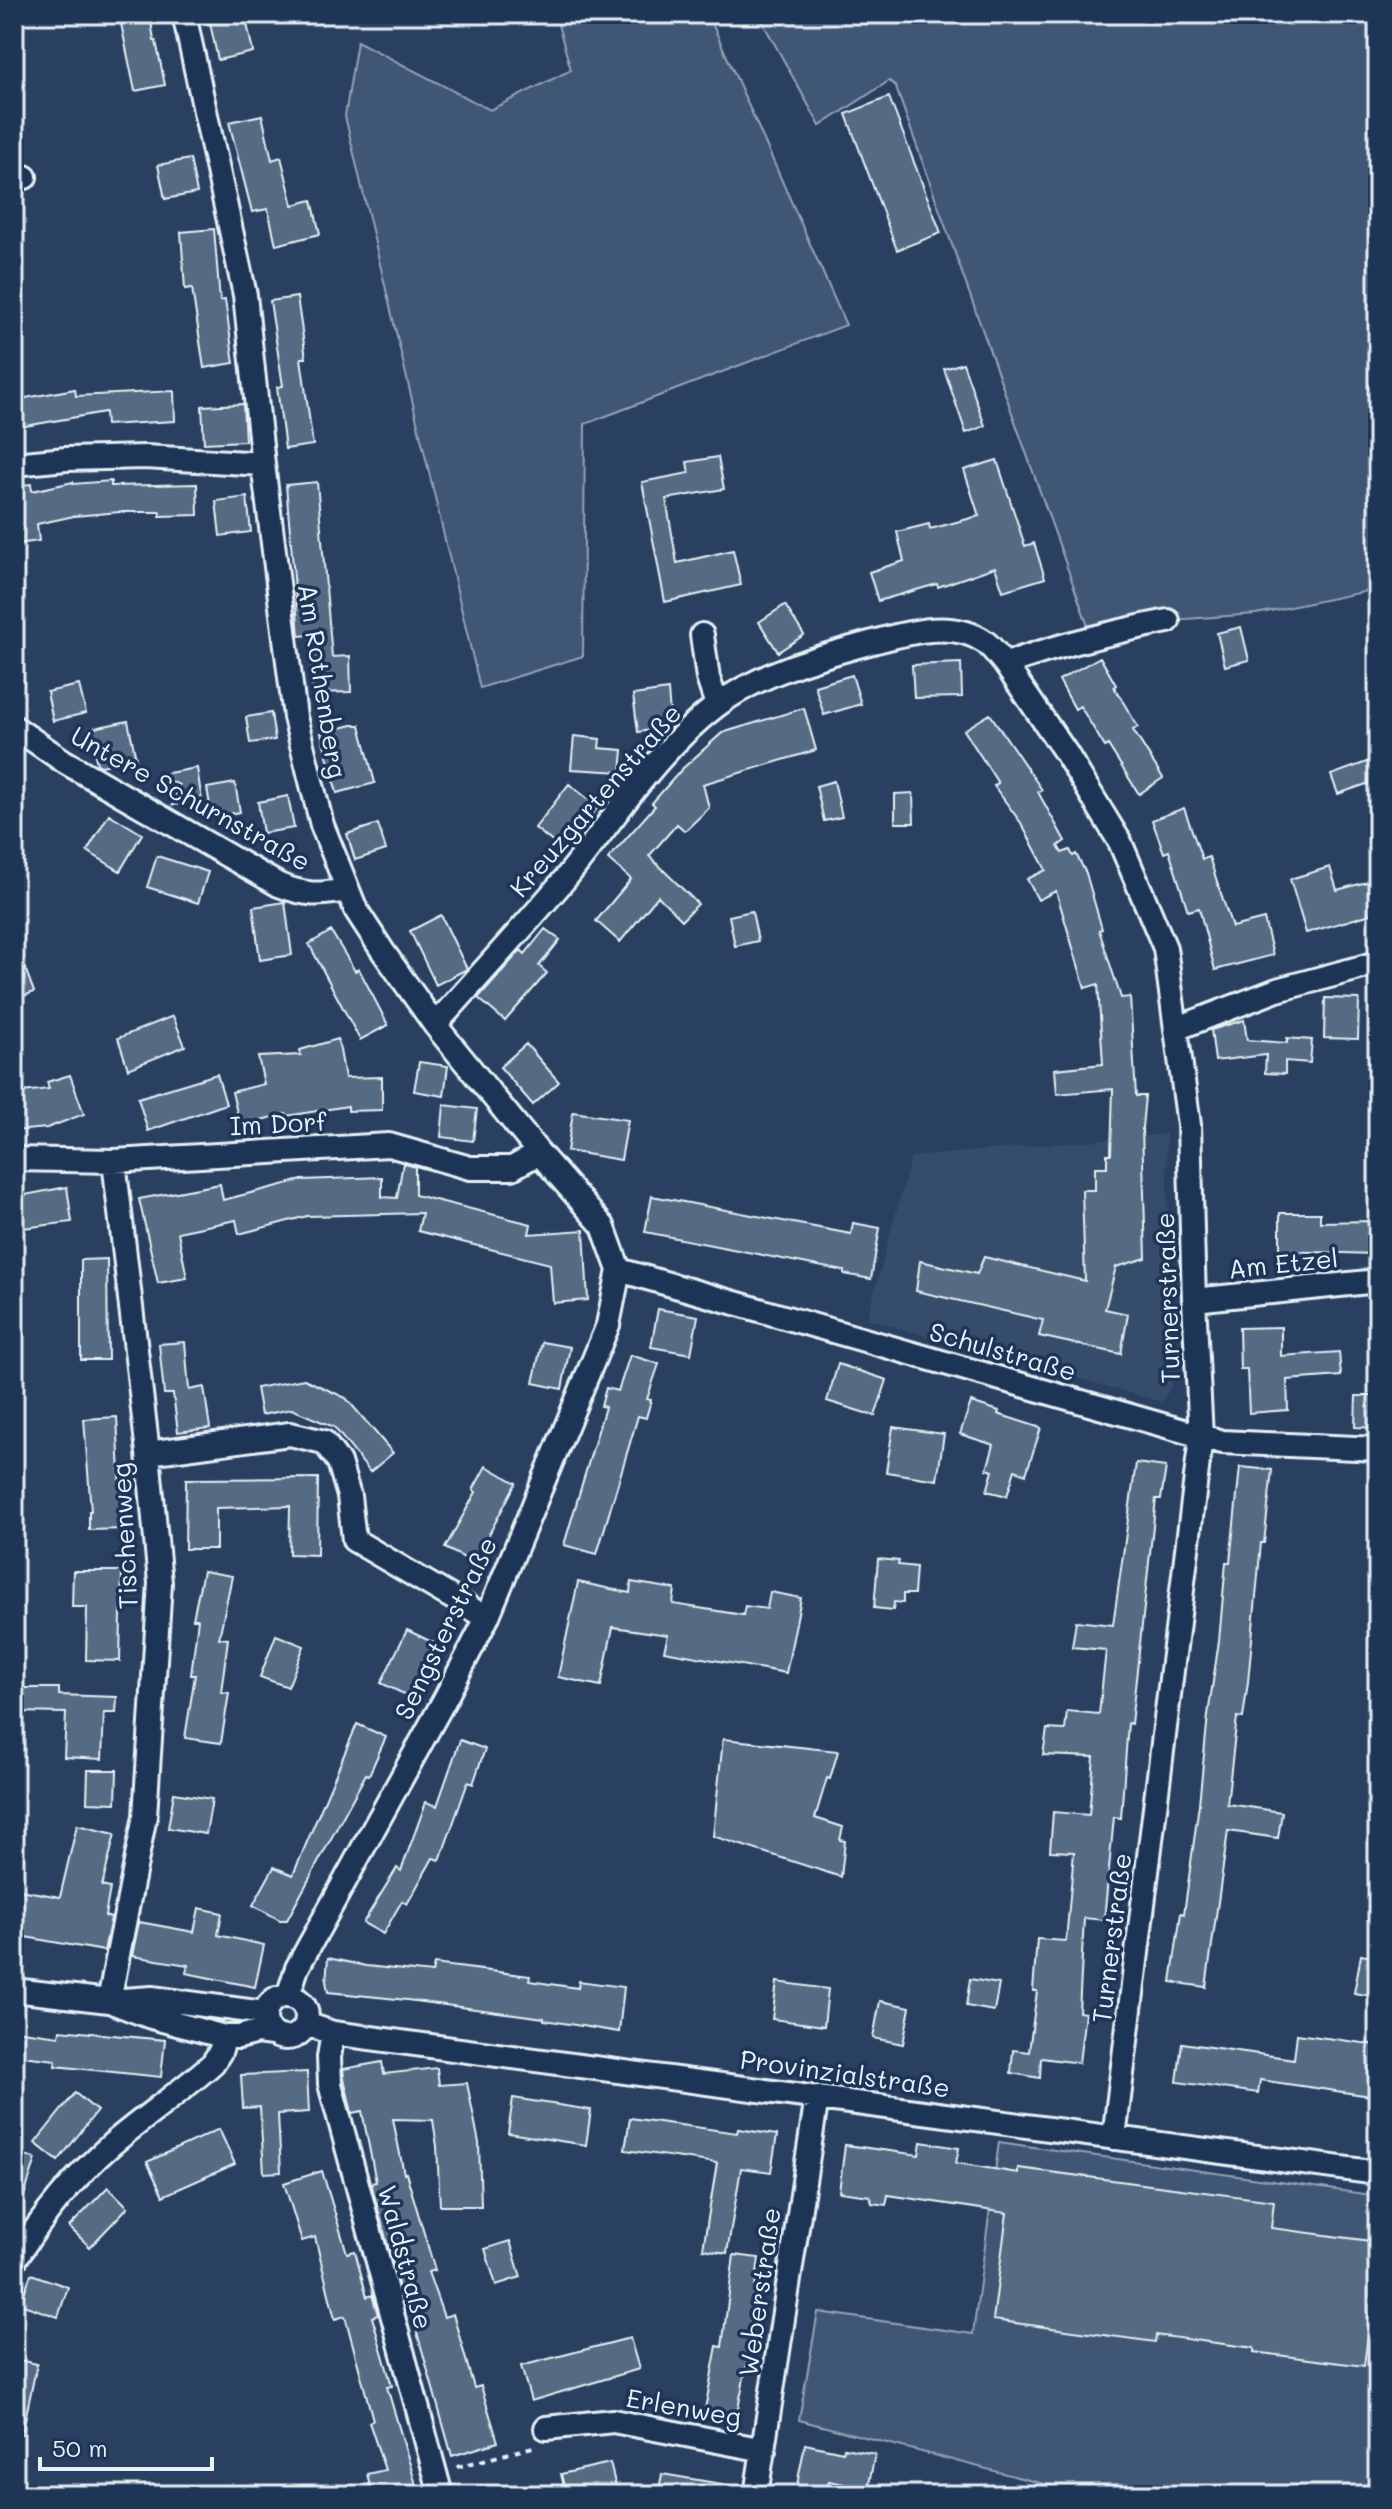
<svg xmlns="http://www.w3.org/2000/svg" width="1392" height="2509" font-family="Mali,sans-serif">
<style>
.built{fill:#364d6b}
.green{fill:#415774;stroke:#94a4b6;stroke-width:2}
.building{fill:#556a83;stroke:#e8f1f8;stroke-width:2}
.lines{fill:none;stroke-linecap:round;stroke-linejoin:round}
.minor-casing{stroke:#e8f1f8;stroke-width:28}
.path{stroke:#e8f1f8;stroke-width:4;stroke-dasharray:6 6;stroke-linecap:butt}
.minor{stroke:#1d3557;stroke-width:22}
.labels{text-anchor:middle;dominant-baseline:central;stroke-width:7;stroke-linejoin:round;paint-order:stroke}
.street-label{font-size:26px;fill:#e8f1f8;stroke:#1d3557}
</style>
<rect width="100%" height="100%" fill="#294061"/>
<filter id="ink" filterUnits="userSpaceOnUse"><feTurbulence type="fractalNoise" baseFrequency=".0125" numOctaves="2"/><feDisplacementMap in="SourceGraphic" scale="16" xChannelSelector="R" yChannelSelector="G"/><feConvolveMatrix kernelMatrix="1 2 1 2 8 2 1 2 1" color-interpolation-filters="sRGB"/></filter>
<g filter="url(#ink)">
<path class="built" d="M1166,1134L1172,1385L1162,1402L867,1319L911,1157Z"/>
<path class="green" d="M555,14H708L846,325L585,424L583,656L480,688L345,116L357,41L490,110L571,70Z
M758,14H1378V589L1256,614L1088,626L895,85L889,81L820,126Z
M999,2142L1378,2196V2495H1086L799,2420L818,2312L973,2334Z"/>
<path class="building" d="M119,14H150L154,41H156L165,85L135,91Z
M208,14H245L253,52L218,60Z
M889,97L941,233L897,250L846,114Z
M262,115L272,160L281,157L293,205L312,200L320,234L276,245L268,209L252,212L229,122Z
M190,159L197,193L165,199L158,165Z
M214,229L220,301L225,300L234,363L204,368L192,288L185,289L181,232Z
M297,297L306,358H301L313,445L285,449L277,387L283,386L270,301Z
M963,363L985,426L966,433L944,369Z
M75,389L76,396L174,391L175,421L106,425L105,412L14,428V400Z
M243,404L245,441L204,443L202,406Z
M718,457L724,489L666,499L677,563L733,550L741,585L665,602L642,482L689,473L687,462Z
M997,460L1025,546L1034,543L1045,578L1003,591L995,567L938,587L937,584L878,601L869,572L904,561L897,532L929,524L930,529L979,516L964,470Z
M111,481V486L197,484L198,515L160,516V512H120L74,516L37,524L39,541L17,544L14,518V486L31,484L32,491L73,482V484Z
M317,482L332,657L350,656L351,692L313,693L310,635L299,636L286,485Z
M247,497L251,532L220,536L216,501Z
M785,605L804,635L778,652L759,622Z
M1241,627L1249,660L1225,666L1217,633Z
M1100,657L1116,685L1114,687L1138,727L1133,730L1163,778L1139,794L1108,745L1105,747L1080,706L1075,709L1059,680Z
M961,663L962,697L914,698L912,665Z
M852,675L861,704L824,715L815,686Z
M79,685L86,713L53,721L47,692Z
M668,690L671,727L638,732L633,695Z
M804,708L816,750L703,784L709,808L685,831L677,824L649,856L698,904L682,920L658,896L620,942L596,921L631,879L608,859L655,806L652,803L682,769L722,733Z
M271,713L275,740L250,743L246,717Z
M990,714L1042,790L1038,792L1065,841L1058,846L1062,853L1070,850L1073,856L1076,854L1086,873L1102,929L1099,930L1121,998L1130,997L1136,1096H1145L1142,1128L1146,1258L1116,1267L1105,1309L1128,1314L1121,1354L1039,1336L1043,1320L916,1291L920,1261L977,1274L984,1257L1085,1281L1082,1190H1095V1167H1107V1154H1111L1113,1089L1057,1094L1055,1069L1103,1064L1098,984L1085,988L1056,891L1038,900L1027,879L1046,870L1021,823L994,786L998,783L964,730Z
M128,721L136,759L101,766L97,764L89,729Z
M352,725H360L375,783L337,793L321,733Z
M574,736L600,739L599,748L623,750L621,772L571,769Z
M1378,758V780L1338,794L1331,775Z
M197,768L202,801L173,805L179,785L157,775Z
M834,781L842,817L824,821L816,786Z
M235,783L240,812L212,817L207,788Z
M569,784L598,807L564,851L535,828Z
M913,793L914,823H895V794Z
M288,796L294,828L263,833L258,802Z
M1184,808L1202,859L1209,857L1232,927L1264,919L1273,955L1215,970L1199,908L1188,911L1169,851L1164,853L1152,820Z
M109,814L142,834L120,871L87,851Z
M378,824L386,850L355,860L347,834Z
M157,856L208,872L198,903L147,887Z
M1330,867L1337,890L1378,879V912L1306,933L1290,879Z
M285,902L292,955L260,960L253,907Z
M752,911L758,941L735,946L729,916Z
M441,915L467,969L436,985L410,931Z
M545,929L560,940L539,966L547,973L505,1021L478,998L521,950L525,954Z
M331,931L355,971L359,969L388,1025L360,1040L309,944Z
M16,944L34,992L14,1000V945Z
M1325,998L1359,999L1358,1039L1324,1038Z
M173,1016L185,1046L128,1069L118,1038Z
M1244,1020L1247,1040L1287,1043V1038L1312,1040L1310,1063L1285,1061V1074L1265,1073L1266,1055L1215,1061L1211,1030Z
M338,1039L345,1078L382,1077V1110L348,1111V1106L287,1116L286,1114L240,1125L232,1092L264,1084L258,1057L301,1055L300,1050Z
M526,1044L559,1082L533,1105L500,1067Z
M419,1062L448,1066L444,1096L414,1091Z
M217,1074L226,1104L148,1131L138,1098Z
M70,1075L84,1114L47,1128L14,1131V1093L49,1089L47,1082Z
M444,1105L477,1109L473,1141L441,1137Z
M573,1112L628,1120L621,1160L567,1151Z
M403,1163L415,1167V1195L531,1224L529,1234L584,1230L588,1300L553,1303L550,1264L418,1231L422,1213L307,1216L239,1234L236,1220L178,1232L187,1278L158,1283L139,1199L220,1184L223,1200L302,1180L382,1177V1197L397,1198Z
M67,1187L72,1222L14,1229V1197Z
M652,1196L851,1234L853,1223L880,1228L871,1279L844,1274V1271L645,1232Z
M1280,1213H1320V1222L1373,1221V1254L1280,1251Z
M107,1259L108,1360H81V1260Z
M658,1309L698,1316L691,1354L651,1347Z
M1281,1327V1356L1339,1352L1341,1376L1287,1380L1288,1410L1249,1413L1247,1369H1240L1239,1328Z
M185,1342L189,1390L204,1387L210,1428L178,1432L173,1394H164L159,1344Z
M542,1342L570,1347L562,1389L533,1383Z
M630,1355L659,1364L647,1399L651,1400L646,1418L638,1416L597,1554L564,1545L605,1407L601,1406L606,1388L618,1391Z
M838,1364L887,1380L875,1416L827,1401Z
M304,1379L346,1398L393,1453L370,1472L334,1427L292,1409L261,1415L256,1388Z
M1356,1396H1378V1428L1355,1427Z
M971,1402L999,1411L998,1414L1041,1428L1026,1474L1015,1470L1007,1496L987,1491L993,1471L987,1469L994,1445L960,1434Z
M117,1417L123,1529L89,1530V1511H91L84,1419Z
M893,1427L944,1434L937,1480L886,1472Z
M1136,1463L1166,1467L1161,1499H1156L1131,1724L1128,1723L1121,1818L1114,1817L1104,1920L1084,1918L1079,2012L1085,2013L1079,2063L1041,2058L1040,2078L1011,2073L1013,2050L1029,2052L1037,1991H1033L1037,1939L1066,1941L1074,1852L1050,1851L1053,1812L1089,1815L1094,1757L1043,1755L1047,1729L1065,1730L1067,1711L1099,1714L1106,1650L1072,1647L1076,1621L1113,1625Z
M486,1466L516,1483L474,1563L445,1548L476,1492L473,1490Z
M1240,1467L1272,1470L1264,1543H1261L1248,1682L1243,1718L1237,1717L1227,1804L1282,1812L1278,1838L1228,1831L1206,1987L1171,1982L1181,1913L1184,1914L1199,1804L1208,1715L1219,1641L1226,1562H1230Z
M318,1478L317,1555L289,1554L290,1506L216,1508V1549H185L186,1479Z
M878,1559L899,1561L898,1565L916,1567L914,1594H903V1603L894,1602L893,1610L874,1608Z
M73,1571H122L120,1661L86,1660L87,1607H72Z
M203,1571L232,1576L219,1638L228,1639L221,1692L229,1693L221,1743L185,1738L195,1675H191L198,1619H193Z
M578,1582L630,1593L631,1582L675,1589L673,1604L743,1615L745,1606L767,1609L770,1592L801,1598L786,1673L664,1651L668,1635L613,1627L601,1686L558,1677Z
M407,1630L434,1643L408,1696L381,1683Z
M276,1635L304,1646L288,1687L260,1677Z
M14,1688H59V1695L117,1697L116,1713H104L102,1759L64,1757L66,1713L14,1712Z
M357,1724L386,1737L369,1775L366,1774L287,1920H280L253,1905L274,1867L293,1875Z
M723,1739L838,1751L830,1779L827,1778L815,1818L843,1827L840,1840L845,1841L841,1877L713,1836Z
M460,1740L485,1749L473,1784L468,1782L440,1860L433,1858L407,1904L402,1901L383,1934L363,1923L397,1868L401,1871L426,1802L437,1806Z
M88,1770H117L116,1803L87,1802Z
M174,1793L212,1799L206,1834L168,1828Z
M77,1825L115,1834L102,1886L110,1888L105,1916L111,1918L104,1951L14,1935V1889L60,1897Z
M199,1908L222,1913L218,1935L264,1945L255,1987L186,1973L188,1965L132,1956L139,1922L194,1932Z
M1361,1955L1378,1958V1997L1354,1993Z
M328,1958L366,1966L432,1973L434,1964L530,1976L529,1981L578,1988L579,1981L624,1987L619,2032L544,2020V2018L407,2000L328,1992L326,1981Z
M970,1979L999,1984L994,2011L966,2006Z
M777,1982L828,1989L824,2026L772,2019Z
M880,2001L910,2007L903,2044L873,2038Z
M14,2030L59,2036L60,2030L165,2040L161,2077L55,2066L56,2060L14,2055Z
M1297,2034L1378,2045V2097L1260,2080L1258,2093L1177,2082L1182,2043L1294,2059Z
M382,2062L384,2074L437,2068L439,2085L467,2083L479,2143L481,2206H440L437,2146L433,2120L393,2119L404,2174L406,2173L435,2270L428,2272L444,2317L453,2314L474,2388L481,2386L498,2442L452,2456L409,2304L404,2306L371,2183L376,2182L362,2111L352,2113L344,2078L343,2069Z
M307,2072L309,2112L278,2114L281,2172L264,2173L260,2107L243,2108L241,2075Z
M75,2093L97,2111L58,2161L35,2143Z
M513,2098L591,2110L586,2145L508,2133Z
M630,2118L737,2133L738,2129L777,2135L771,2172L741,2168L727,2253L703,2249L717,2163L625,2150Z
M219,2129L235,2164L163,2196L147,2162Z
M921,2142L959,2148L956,2163L1018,2173V2168L1274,2201L1271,2228L1378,2242V2261L1364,2366L1254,2352V2348L1156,2335L1155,2342L993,2320L1007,2213L888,2195L886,2205L872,2203L870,2196L839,2192L845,2145L919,2155Z
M14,2152L36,2159L18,2214L14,2213Z
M322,2171L347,2253L355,2251L367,2297L372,2295L378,2315L372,2317L392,2386L387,2387L419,2495H372L367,2474L385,2470L369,2422L373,2420L345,2316L335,2319L315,2237L302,2241L284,2183Z
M108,2187L128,2207L90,2247L69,2227Z
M510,2241L521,2277L496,2285L485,2249Z
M734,2255L759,2258L747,2351L749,2352L737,2414L705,2409L717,2346L722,2347Z
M31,2274L68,2287L58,2317L20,2304Z
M630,2338L639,2369L531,2401L521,2366Z
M14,2359L37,2364L22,2434H14Z
M805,2444L843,2452L844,2448L875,2454L868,2489L829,2481L827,2495H795Z
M610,2463L618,2495H566L561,2474Z
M662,2474L728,2485L727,2495H658Z"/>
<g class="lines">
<g class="minor-casing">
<path id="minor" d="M184,14L245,295L263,464L295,717L322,825L356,910L382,950L435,1025L539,1153L603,1226L619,1270
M14,179L25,177
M14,464L66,459L145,457L263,464
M702,635L708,678L717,705
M14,727L65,762L279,885C307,896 318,895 347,890
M435,1025C478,977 522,929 564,880C613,821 655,752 716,706C759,673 821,656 873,642C907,633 953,619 985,642C992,647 999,657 1005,664
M1178,1028L1277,990L1378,963
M14,1159L114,1161L389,1145L470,1168H512L539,1153
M619,1270L1222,1442L1378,1449
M1194,1300L1378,1281
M148,1453L290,1434L324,1442L339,1462L349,1496L354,1540L487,1618
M14,1990L109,2001L152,1998L265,2013
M265 2017a21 21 0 1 1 42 0a21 21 0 1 1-42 0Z
M288,1996L297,1968L446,1697L487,1618L608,1325L619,1270
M109,2001L145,1816L160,1583L148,1453L114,1161
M114,2003L151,2017L225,2037H239L257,2032L272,2034
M306,2024L333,2033L378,2039L1378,2173
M333,2033L329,2057L330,2084L441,2495
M1114,2138L1201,1437L1194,1300L1189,1125L1165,948L1120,842L1066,753L1005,664C1059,645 1112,632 1168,621
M14,2261C41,2218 74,2177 112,2144C145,2116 181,2092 213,2063L220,2052L225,2037
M546,2428L613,2421L764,2450
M756,2495L817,2097"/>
</g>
<path class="path" d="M457,2467L533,2447"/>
<use href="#minor" class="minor"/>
</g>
</g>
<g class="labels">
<g class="street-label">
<text transform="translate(323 681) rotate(81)">Am Rothenberg</text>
<text transform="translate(191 798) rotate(29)">Untere Schurnstraße</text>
<text transform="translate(595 800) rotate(-49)">Kreuzgartenstraße</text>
<text transform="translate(278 1123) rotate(-3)">Im Dorf</text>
<text transform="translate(1283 1263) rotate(-6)">Am Etzel</text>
<text transform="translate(1167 1298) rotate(-92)">Turnerstraße</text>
<text transform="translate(1003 1351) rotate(16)">Schulstraße</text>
<text transform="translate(124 1536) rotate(-93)">Tischenweg</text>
<text transform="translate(445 1628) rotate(-64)">Sengsterstraße</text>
<text transform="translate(1111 1938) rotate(-83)">Turnerstraße</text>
<text transform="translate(845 2073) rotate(8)">Provinzialstraße</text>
<text transform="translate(406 2257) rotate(75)">Waldstraße</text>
<text transform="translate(759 2292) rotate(-82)">Weberstraße</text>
<text transform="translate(684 2407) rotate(10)">Erlenweg</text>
</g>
</g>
<rect width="1392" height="2509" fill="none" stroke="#1d3557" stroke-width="48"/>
<rect x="24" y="24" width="1344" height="2461" fill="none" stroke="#e8f1f8" stroke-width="3" filter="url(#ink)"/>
<path d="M40 2457v12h172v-12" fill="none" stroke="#e8f1f8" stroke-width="4"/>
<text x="52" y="2457" font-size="24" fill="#e8f1f8" stroke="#1d3557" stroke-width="6" paint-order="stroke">50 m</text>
</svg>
